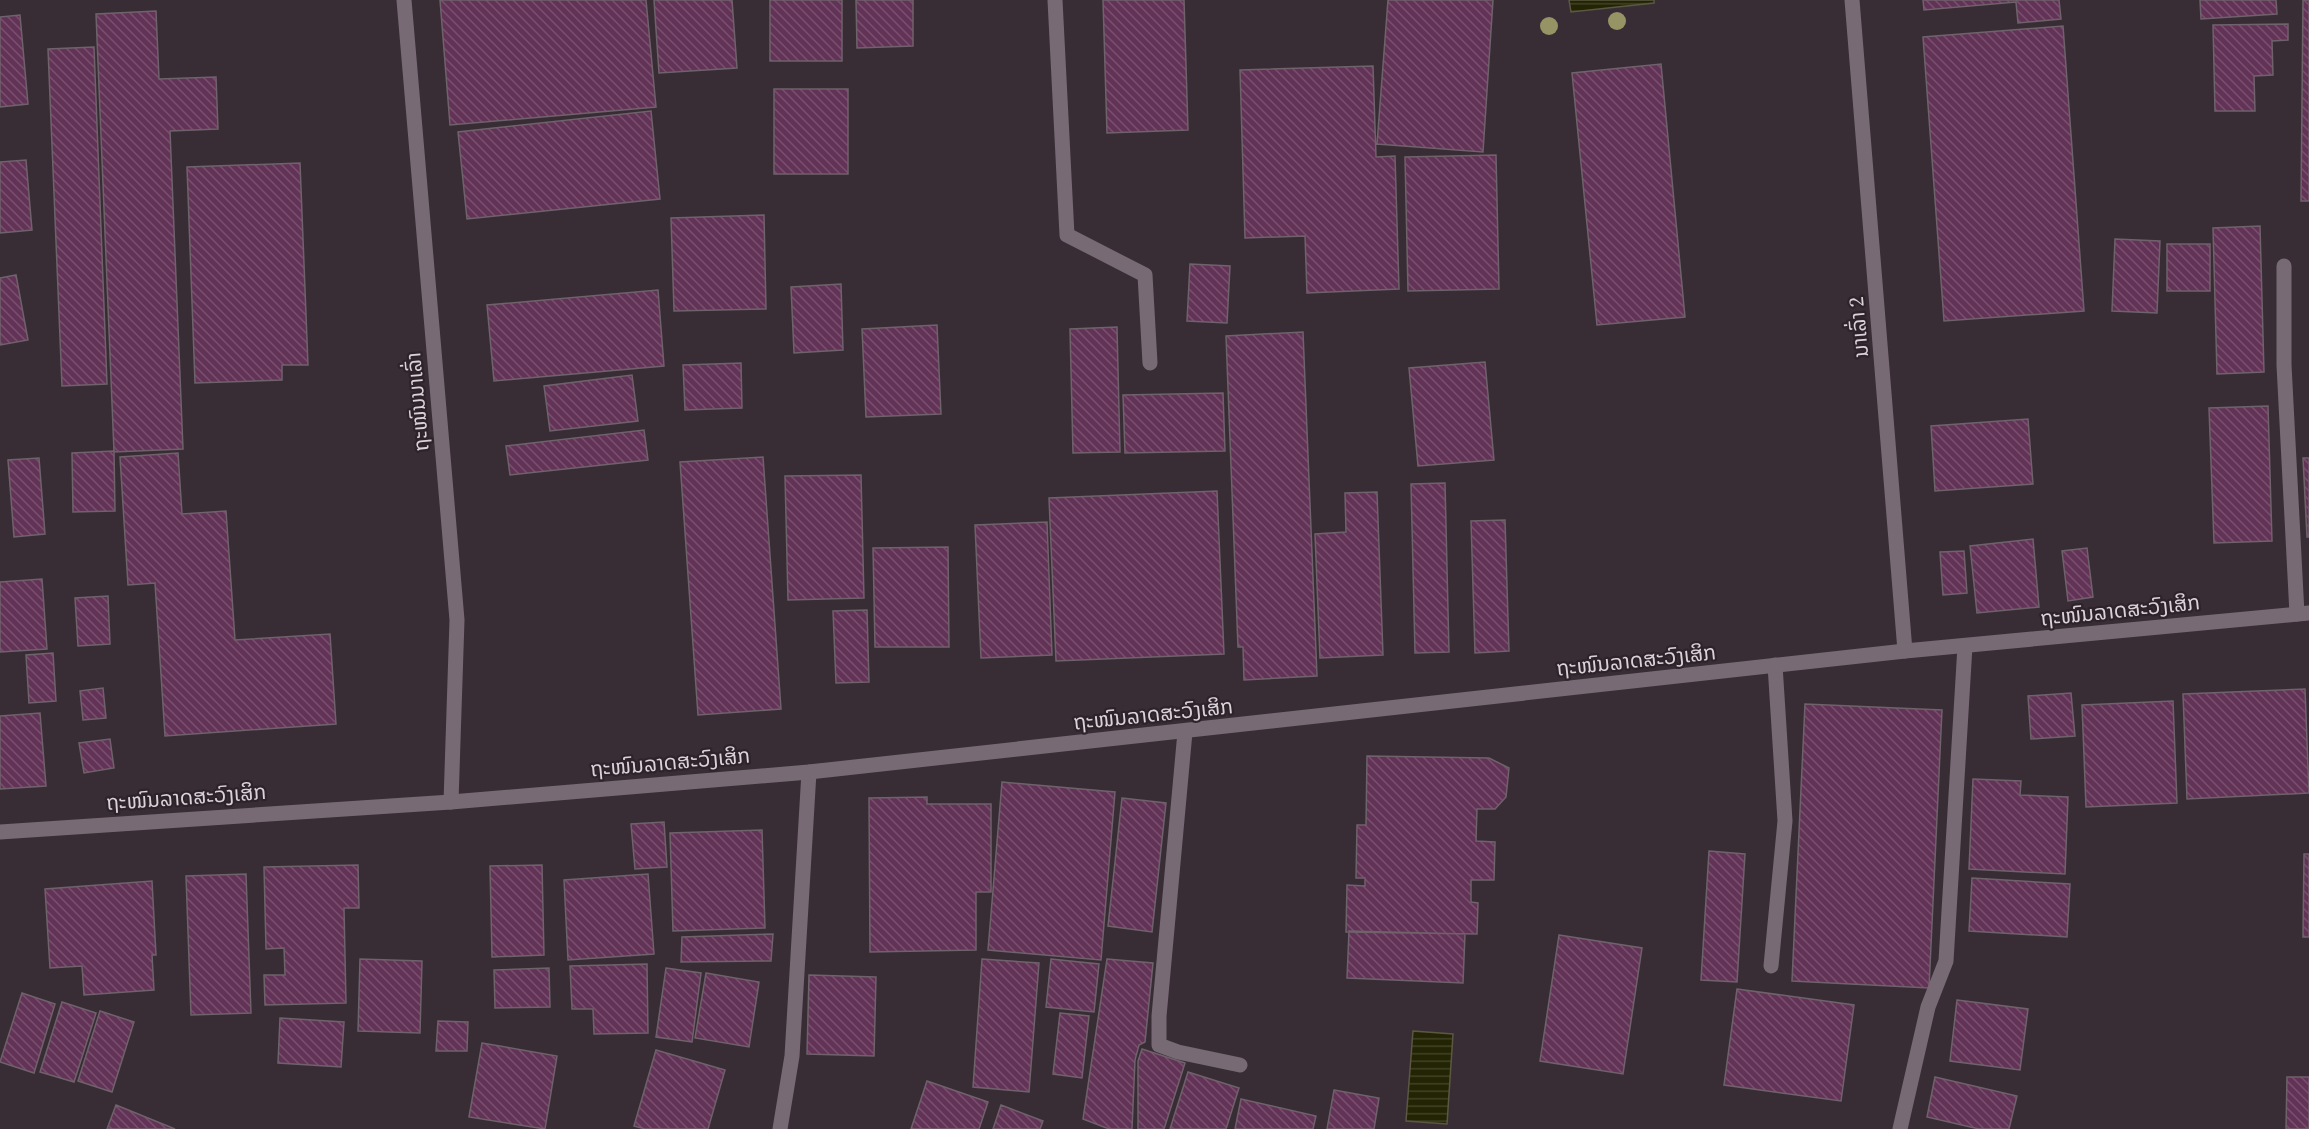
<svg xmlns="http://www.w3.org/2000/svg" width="2309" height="1129" font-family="'Source Serif 4','Noto Sans Lao',serif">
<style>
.water{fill:url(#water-rules);stroke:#5a5843;stroke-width:1.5}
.building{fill:url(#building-back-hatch);stroke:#6f626b;stroke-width:1.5}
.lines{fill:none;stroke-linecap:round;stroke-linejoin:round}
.service{stroke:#776a74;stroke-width:15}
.minor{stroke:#776a74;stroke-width:15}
.tertiary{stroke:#776a74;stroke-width:15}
.tree{fill:#969365}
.labels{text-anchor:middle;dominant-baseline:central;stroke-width:4.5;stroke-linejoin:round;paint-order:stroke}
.street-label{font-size:21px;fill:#d9d2d7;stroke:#2e232b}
</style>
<defs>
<pattern id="water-rules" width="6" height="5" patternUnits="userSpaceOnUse" patternTransform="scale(1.5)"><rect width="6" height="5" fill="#232403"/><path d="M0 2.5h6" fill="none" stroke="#424327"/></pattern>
<pattern id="building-back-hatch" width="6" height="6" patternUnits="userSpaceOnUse" patternTransform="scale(1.5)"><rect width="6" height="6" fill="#623357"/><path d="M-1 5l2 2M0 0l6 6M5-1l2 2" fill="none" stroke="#78506e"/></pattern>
</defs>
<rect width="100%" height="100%" fill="#382d35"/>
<path class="water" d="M1569,0H1654V3L1571,12Z
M1413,1031L1453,1034L1447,1124L1406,1121Z"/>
<path class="building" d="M440,0H646L656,107L450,125Z
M654,0H732L737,68L659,73Z
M770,0H842V61H770Z
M856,0H913V46L857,48Z
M1103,0H1184L1188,130L1107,133Z
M1388,0H1493L1483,152L1377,144Z
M1923,0H2059L2061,19L2018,23L2016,2L1924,10Z
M2200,0H2276L2277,14L2201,19Z
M2303,0H2309V201H2301Z
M156,11L159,79L216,77L218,129L170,131L183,449L114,452L96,14Z
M20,15L28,104L0,107V17Z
M2288,24V40L2272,41L2273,75L2254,76L2255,111H2215L2213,25Z
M2063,26L2084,311L1944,321L1923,37Z
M94,47L107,384L62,386L48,49Z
M1661,64L1685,317L1597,325L1572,73Z
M1373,66L1376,157L1395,156L1399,289L1307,293L1305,236L1245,238L1240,70Z
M774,89H848V174H774Z
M651,111L660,199L467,219L458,132Z
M1496,155L1499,289L1408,291L1405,157Z
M26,160L32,230L0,233V162Z
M300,163L308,365H282V380L195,383L187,167Z
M764,215L766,309L674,311L671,218Z
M2260,226L2264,372L2217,374L2213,228Z
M2115,239L2160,241L2157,313L2112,311Z
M2167,244H2210V291H2167Z
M1190,264L1230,266L1227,323L1187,321Z
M16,275L28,340L0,345V278Z
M841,284L843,350L794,353L791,287Z
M658,290L664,366L494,381L487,305Z
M937,325L941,414L866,417L862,329Z
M1117,327L1120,452L1073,453L1070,329Z
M1303,332L1317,676L1244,680L1243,647H1238L1226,336Z
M1485,362L1494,460L1418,466L1409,368Z
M741,363L742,408L685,410L683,365Z
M632,375L638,421L550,431L544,386Z
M1223,393L1225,451L1125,453L1123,395Z
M2268,406L2272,541L2214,543L2209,408Z
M2028,419L2033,484L1935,491L1931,426Z
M644,430L648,460L510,475L506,446Z
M114,451L115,511L73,512L72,453Z
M178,453L182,514L226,511L235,640L330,634L336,724L165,736L155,583L128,585L120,457Z
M763,457L781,709L698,715L680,462Z
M39,458L45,534L14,537L8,460Z
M2303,458H2309V537H2307Z
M861,475L864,598L788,600L785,476Z
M1445,483L1449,652L1415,653L1411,484Z
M1217,491L1224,654L1056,661L1049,498Z
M1377,492L1383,655L1320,658L1315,534L1346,532L1345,493Z
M1505,520L1509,651L1475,653L1471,521Z
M1047,522L1052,655L981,658L975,525Z
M2033,539L2039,607L1977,613L1970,546Z
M948,547L949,647H875L873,548Z
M2087,548L2093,597L2068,601L2062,551Z
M1964,551L1967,593L1943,595L1940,552Z
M42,579L47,649L0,652V582Z
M108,596L110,644L78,646L75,598Z
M867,610L869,682L836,683L833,611Z
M53,653L56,701L29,703L26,655Z
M103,688L106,718L83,720L80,691Z
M2305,689L2309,793L2187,799L2183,694Z
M2071,693L2075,736L2031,739L2028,696Z
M2173,701L2177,803L2086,807L2082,705Z
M1805,704L1942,710L1929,988L1792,981Z
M40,713L46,786L0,789V716Z
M110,739L114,768L84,773L79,743Z
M1367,756L1489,758L1509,768L1506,797L1495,809H1477L1476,841L1495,842L1494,880H1471V902L1478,903L1477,934L1346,932L1347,885L1365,886V878H1356L1357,825H1366Z
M1973,779L2021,781L2020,795L2068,797L2065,874L1969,869Z
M1002,782L1115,792L1101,960L988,950Z
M927,797V804H991V892H976V950L870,952L869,798Z
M1122,798L1166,803L1152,932L1108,926Z
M664,822L667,867L635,869L631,824Z
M762,830L765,928L673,931L670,833Z
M1709,851L1745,854L1737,982L1701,980Z
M2304,854H2309V937H2303Z
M358,865L359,908H344L346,1003L265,1005L264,975H285L284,948L266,949L264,867Z
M542,865L544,955L492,957L490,866Z
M246,874L251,1013L191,1015L186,876Z
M648,874L654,954L568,960L564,880Z
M1972,878L2070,884L2067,937L1969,931Z
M152,881L156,955H152L154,990L84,995L82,966L50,968L45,889Z
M1349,931L1465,934L1463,983L1347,978Z
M773,934L771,961L681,962L682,937Z
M1559,935L1642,948L1623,1074L1540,1061Z
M360,959L422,961L420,1033L358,1031Z
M982,959L1039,963L1029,1092L973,1087Z
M1051,959L1099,964L1094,1012L1046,1007Z
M1107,959L1153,963L1145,1042L1139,1045L1135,1060L1132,1129H1109L1083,1119Z
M647,964L648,1033L594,1034L593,1009H572L570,966Z
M549,968L550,1007L495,1008L494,970Z
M666,968L701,973L692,1042L656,1037Z
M706,973L759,982L749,1047L695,1038Z
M809,975L876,977L874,1056L807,1054Z
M1737,989L1854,1005L1841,1101L1724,1085Z
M22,993L55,1004L34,1073L0,1062Z
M1957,1000L2028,1009L2020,1070L1950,1061Z
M62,1002L96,1013L74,1082L40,1072Z
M100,1011L134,1022L112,1092L78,1081Z
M1060,1013L1089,1016L1082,1078L1053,1074Z
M280,1018L344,1022L341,1067L278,1063Z
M438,1021L468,1022L467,1051H436Z
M482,1043L557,1056L545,1129L469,1117Z
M1142,1049L1185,1063L1164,1129H1138V1061Z
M656,1050L725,1070L708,1129H645L634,1126Z
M1188,1072L1239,1088L1226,1129H1170Z
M1935,1077L2017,1096L2009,1129H1979L1927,1117Z
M2287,1077H2309V1129H2286Z
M927,1081L988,1102L979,1129H911Z
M1334,1090L1379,1098L1374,1129H1327Z
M1241,1099L1316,1116L1313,1129H1235Z
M116,1105L175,1129H107Z
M1001,1105L1043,1121L1040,1129H993Z"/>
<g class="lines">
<path class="service" d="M1055,0L1067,235L1145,275L1150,363
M2284,266V365L2297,614
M1185,732L1159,1016V1045L1178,1052L1240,1065
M1771,966L1785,821L1775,665
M780,1129L792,1056L809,772"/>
<path class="minor" d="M404,0L457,620L451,802
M1852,0L1905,651
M1900,1129L1928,1007L1946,961L1965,646"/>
<path class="tertiary" d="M0,832L451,802L809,772L1905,651L2309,613"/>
</g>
<g class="tree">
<circle cx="1617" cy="21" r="9"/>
<circle cx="1549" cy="26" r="9"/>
</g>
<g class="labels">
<g class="street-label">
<text transform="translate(1858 327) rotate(-95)">ນາເລົ່າ 2</text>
<text transform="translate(417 402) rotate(-95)">ຖະໜົນນາເລົ່າ</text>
<text transform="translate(2120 610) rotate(-6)">ຖະໜົນລາດສະວົງເສິກ</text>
<text transform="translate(1636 660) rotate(-6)">ຖະໜົນລາດສະວົງເສິກ</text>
<text transform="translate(1153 714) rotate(-6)">ຖະໜົນລາດສະວົງເສິກ</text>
<text transform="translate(670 762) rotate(-5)">ຖະໜົນລາດສະວົງເສິກ</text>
<text transform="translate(186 797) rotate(-4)">ຖະໜົນລາດສະວົງເສິກ</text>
</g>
</g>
</svg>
